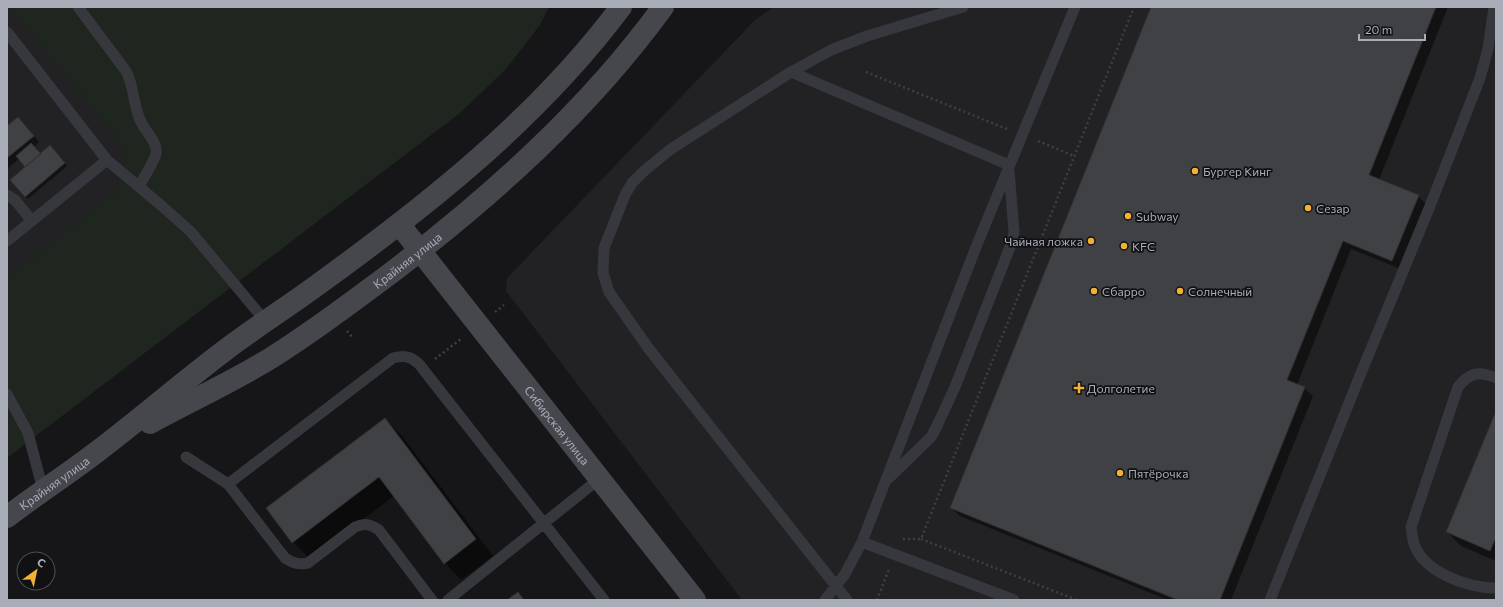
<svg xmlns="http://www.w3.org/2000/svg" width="1503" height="607" font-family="Commissioner,sans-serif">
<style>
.built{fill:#222225}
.green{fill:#1e261f}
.shadow{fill:#0007}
.building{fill:#404145;stroke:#303034}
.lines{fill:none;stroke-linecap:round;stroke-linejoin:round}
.path{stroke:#3d3f44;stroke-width:2.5;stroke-dasharray:2 3;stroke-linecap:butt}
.lane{stroke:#37383d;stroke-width:11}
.secondary{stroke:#45474d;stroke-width:22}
.poi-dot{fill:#f2b134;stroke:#111113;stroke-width:1.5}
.labels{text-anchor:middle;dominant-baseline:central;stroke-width:3.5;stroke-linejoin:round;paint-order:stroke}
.poi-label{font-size:12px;fill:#a8adb8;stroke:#111113;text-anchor:start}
.street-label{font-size:12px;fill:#a8adb8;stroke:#111113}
</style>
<rect width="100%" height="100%" fill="#161618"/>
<path class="built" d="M7,7H381L7,300Z
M774,7H1496V600H742L506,291L507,278L756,19Z"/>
<path class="green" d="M9,7H549L540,25L505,70L460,113L7,458V278L116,190L127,152Z"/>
<path class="shadow" d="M1152,7H1448L1379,180L1418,196L1427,205L1401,269L1351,249L1297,385L1304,388L1313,396L1231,600H1168L960,516L951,508Z
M18,118L39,142L34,147L41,155L53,149L67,166L28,199L25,197L26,167L19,159L7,169V127Z
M1496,413V561L1461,546L1447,532Z
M385,419L402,436L493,556L461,580L445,563L394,496L310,559L293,542Z"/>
<path class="building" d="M1151,7H1436L1369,175L1419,195L1392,261L1343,241L1287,380L1305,387L1220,600H1178L950,508Z
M18,117L34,136L7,158V126Z
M31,143L41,154L25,167L16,156Z
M50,145L65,163L25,197L10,180Z
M1496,411V537L1490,551L1446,532Z
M385,418L476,539L444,564L379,477L292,543L266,508Z
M518,592L524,600H507Z"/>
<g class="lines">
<path class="path" d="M866,72L1007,129
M1038,141L1074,156
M495,312L504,305
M347,331L352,337
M435,359L461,339
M903,539H921L1134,7
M921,539L1077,600
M877,600L889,569"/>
<path class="lane" d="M78,7L126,71C135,88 133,108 142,124C147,133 158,143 156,154C154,162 143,178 139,187
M7,32L107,160
M791,72L1009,165
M7,195L15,200L32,221
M7,241L107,160L163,207L191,232L266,322
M1496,378C1479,371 1470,372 1458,387L1411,527C1412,531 1412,536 1413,540C1420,572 1468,588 1496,588
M7,394L28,433L43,490
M186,457L228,484L393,358C404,355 410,356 419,364L604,600
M889,478L931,437L936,428L955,387L1012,242L1014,232L1009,170
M228,484L285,558C293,563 298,565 308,563L355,527C365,523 370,524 379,530L432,600
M862,542L1014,600
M448,600L599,479
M825,600L845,574L862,542L976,247L1075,7
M847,600L649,349L609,292L603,273L604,248L625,195L632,183L644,171L671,149L791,72L831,50L867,36L963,7
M1270,600L1361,373L1430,206L1480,78L1488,49L1494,7"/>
<g class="secondary">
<path id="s1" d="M399,224L695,600"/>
<path id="s2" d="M150,423C190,401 232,382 271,358C313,332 352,302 391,273C492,196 588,110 663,7"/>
<path id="s3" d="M7,517C37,494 68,474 98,451C141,418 182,383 224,351C254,328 286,308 316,286C428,205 538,118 621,7"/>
</g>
</g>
<g class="poi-dot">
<circle cx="1195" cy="171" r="4"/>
<circle cx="1308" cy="208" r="4"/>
<circle cx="1128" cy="216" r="4"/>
<circle cx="1091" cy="241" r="4"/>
<circle cx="1124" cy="246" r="4"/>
<circle cx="1094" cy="291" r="4"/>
<circle cx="1180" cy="291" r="4"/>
<path d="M1077 382h4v4h4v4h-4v4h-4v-4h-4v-4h4z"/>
<circle cx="1120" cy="473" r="4"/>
</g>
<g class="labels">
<g class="poi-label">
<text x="1203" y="171">Бургер Кинг</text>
<text x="1316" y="208">Сезар</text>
<text x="1136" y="216">Subway</text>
<text x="1083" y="241" text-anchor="end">Чайная ложка</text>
<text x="1132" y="246">KFC</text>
<text x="1102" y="291">Сбарро</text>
<text x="1188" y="291">Солнечный</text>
<text x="1087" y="388">Долголетие</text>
<text x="1128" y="473">Пятёрочка</text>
</g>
<g class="street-label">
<text stroke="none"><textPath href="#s2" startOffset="305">Крайняя улица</textPath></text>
<text stroke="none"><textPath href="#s1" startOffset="256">Сибирская улица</textPath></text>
<text stroke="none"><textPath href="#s3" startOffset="58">Крайняя улица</textPath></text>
</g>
</g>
<rect width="1503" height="607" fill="none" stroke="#a8adb8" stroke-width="16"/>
<g transform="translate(36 571) rotate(33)"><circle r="19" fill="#111113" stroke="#4d4f55"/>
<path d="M0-3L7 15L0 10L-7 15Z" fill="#f2b134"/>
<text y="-6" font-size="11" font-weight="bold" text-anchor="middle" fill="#a8adb8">С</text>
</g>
<path d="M1359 34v6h66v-6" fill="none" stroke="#a8adb8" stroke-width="2"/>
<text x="1365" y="34" font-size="12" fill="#a8adb8" stroke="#111113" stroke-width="3" paint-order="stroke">20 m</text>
</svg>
